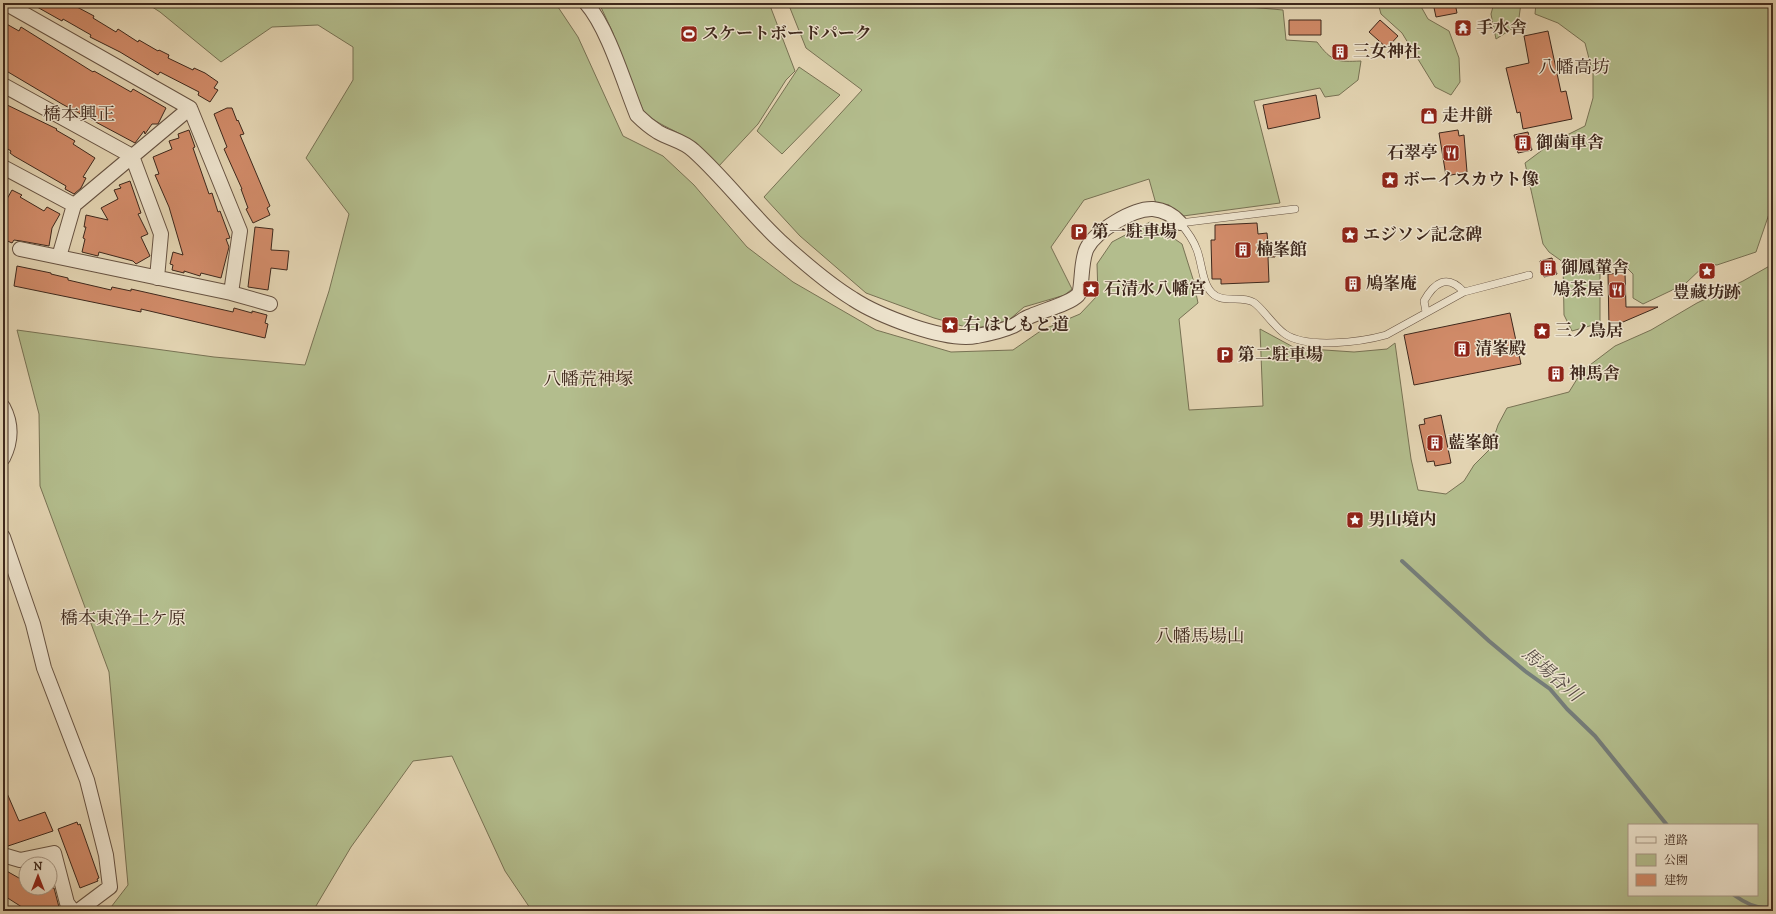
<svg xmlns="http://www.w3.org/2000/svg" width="1776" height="914" font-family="'IM FELL DW Pica','Noto Serif JP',serif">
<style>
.green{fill:#b3bd8d;stroke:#787254;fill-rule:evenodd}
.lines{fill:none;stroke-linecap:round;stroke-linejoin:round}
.stream{stroke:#757d7a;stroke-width:4}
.building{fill:#d18b69;stroke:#3e281c}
.service-casing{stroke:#675342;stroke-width:8}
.minor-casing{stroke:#675342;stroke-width:16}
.service{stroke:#ede3cd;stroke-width:7}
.minor{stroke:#ede3cd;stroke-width:14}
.labels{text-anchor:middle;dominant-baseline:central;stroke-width:3;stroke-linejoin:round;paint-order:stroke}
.poi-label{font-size:17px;font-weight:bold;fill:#3e281c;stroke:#ede3cd;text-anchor:start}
.neighbourhood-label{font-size:18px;fill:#3e281c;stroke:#ede3cd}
.water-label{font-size:18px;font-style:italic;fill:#554b43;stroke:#ede3cd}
</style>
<rect width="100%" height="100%" fill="#e3d4b2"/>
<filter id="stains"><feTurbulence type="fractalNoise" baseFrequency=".005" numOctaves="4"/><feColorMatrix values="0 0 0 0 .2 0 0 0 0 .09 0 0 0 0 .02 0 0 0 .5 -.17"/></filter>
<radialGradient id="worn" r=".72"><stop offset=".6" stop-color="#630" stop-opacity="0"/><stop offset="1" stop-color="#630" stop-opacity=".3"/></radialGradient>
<path class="green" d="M146,3H553L558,7L578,37L623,136L663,156L694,185L747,247L793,282L876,330L951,352L1013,350L1042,330L1080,314L1098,295L1097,264L1112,242L1150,222L1182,244L1193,279L1198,303L1179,319L1189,410L1263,406L1260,329L1295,348L1354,352L1387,349L1395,343L1411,459L1418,490L1446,494L1464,481L1474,465L1490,449L1498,425L1507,408L1569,392L1582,371L1615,346L1651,330L1697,303L1743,281L1773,264V911H532L505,871L452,756L413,761L351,847L313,911H108L128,885L109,672L40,486L39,414L17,330L214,357L305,365L329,291L349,214L306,158L353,80V47L318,25L272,27L221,62L160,12ZM1629,825H1757V895H1629Z
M599,3H769L795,71L786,80L758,124L718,167C706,155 695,142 680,134C666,126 653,122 643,110L617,48L613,33Z
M788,3H1245L1249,7L1283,10L1286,40L1317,42C1332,62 1337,62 1361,61L1358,80L1339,95L1325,97L1320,88L1254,101L1280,203L1183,216L1169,205L1156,204L1149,179L1084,200L1051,247L1072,289L1065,295L1024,307L1009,320L973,329L934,318L866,293L800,236L764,197L862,90L806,48Z
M1378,3H1419L1428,19L1449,31L1459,58L1460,82L1451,95L1435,87L1402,33L1381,14Z
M1494,3H1521L1518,25L1496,39L1491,14Z
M1536,3H1773V196L1769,214L1756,252L1717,265L1706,264L1685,284L1643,304L1633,298V274L1624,265L1600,269V323L1572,331L1564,315L1563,262L1549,252L1543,244L1525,163L1553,142L1585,126L1593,98V74L1585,43L1558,23L1535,14Z
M799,67L840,95L782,154L757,131Z"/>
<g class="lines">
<path class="stream" d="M1402,561L1489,641L1525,671L1550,689L1567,709L1595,736L1667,825
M1734,895C1745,903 1760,911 1773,906"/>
</g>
<path class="building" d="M30,3H79L77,7L94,16L93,18L116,32L118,29L138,42L139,40L158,51L159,50L169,55L168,58L193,70L194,68L205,73L218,82L214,88L218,90L210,102L198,95L199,92L160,72L158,75L120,52L90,37L91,35L63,19L62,21Z
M1433,3H1455L1457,13L1436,17Z
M1289,20H1321V35H1289Z
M1380,20L1398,36L1387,48L1369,32Z
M3,22L19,31L21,27L93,72L94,71L131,92L133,89L166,108L158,124H152L145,134L144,131L135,143L62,104L3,69V51L7,44L3,41Z
M1548,31L1561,92L1566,91L1572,119L1523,129L1520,112L1517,113L1506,68L1529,63L1524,36Z
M1316,95L1320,118L1268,129L1263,105Z
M3,103L57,129L56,130L75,141L73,144L95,158L83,177L86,178L81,188L74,194L65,189L66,186L14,156L10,153L11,151L3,146Z
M227,108H232L237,121L238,120L244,134L240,135L270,206L267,208L270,215L253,223L246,209L248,208L241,189H242L224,149L227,147L214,114Z
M189,130L195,147L193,148L209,194L212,193L218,212L220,211L230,238L226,239L229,247L221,278L201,273L200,276L184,271V273L172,270L173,265L170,264L173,252L183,255L169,207L155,175L159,174L153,157L172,149L169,141L179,138L178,134Z
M1458,130L1459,136L1464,135L1467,172L1446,176L1439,133Z
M1528,132L1532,150L1518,153L1514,135Z
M130,181L141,213L138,214L148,234L141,237L150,256L136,264L133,261L99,252L98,256L82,252L85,239L83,238L86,227H84L86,215L108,220L101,208L118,199L114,190L121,188L119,185Z
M12,190L22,195L20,197L44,211L47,207L60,214L52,228L49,246L21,241L14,240L12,243L3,239V206Z
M1257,223L1258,234L1267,233L1268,243H1274L1275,257H1268L1269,282L1221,284V279H1212L1211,240H1215V225Z
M255,227L273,229L271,250L289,251L287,270L271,268L268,290L248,287Z
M1552,258L1557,274L1544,277L1540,261Z
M17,266L51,273V274L68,278V280L111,290L112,287L131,291V289L233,312L234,308L252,313V311L267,315L265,323L268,324L265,338L141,309V312L14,286Z
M1625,273L1626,307H1658L1609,328L1608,274Z
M1510,313L1521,364L1414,385L1404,335Z
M1441,415L1451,463L1435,466L1434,461L1427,462L1419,425L1425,424L1424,419Z
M3,784L19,821L45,812L53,831L5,847L3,840Z
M77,822L78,825L80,824L99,878L97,879L98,881L80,888L58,829Z
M3,869L26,882V888H54L60,911H28L3,895Z"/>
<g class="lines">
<g class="service-casing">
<path id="service" d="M1180,223C1187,231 1193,239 1197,250C1202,263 1202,283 1212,293C1223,304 1240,295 1253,302C1261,306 1274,327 1285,334C1307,349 1361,342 1386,335L1464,292L1529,275
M1180,223L1295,209
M1426,312L1424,301C1434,283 1447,273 1464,292"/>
</g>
<g class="minor-casing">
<path id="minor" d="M5,3L190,108L240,231L231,293
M586,3C608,28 624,83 637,115C644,122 650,127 658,132C670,139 684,141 694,151C725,179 750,213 780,241C803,262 827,283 853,299C871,311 892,319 912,326C930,332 958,340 977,336C988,334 1002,331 1013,326C1019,323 1024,318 1031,316C1044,310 1069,304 1078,295C1083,289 1080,261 1087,248C1096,231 1133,208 1153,209C1163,210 1173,215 1180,223
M3,85L132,156L161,234L157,278
M3,167L74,205L59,257
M74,205L190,108
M20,249L231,293L270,304
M3,407C12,424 12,440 3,458
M3,537L33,624L44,668L87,780L106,855L110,887L78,911
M3,855L20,860L54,853L67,903L73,911"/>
</g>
<use href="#service" class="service"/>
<use href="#minor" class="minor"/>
</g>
<defs>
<g id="temple-square" transform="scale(0.9)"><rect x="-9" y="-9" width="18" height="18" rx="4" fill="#8f2418" stroke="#ede3cd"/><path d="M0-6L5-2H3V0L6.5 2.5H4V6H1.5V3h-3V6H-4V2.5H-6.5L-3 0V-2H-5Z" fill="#fff"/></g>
<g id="stadium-square" transform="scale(0.9)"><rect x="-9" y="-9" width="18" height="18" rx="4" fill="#8f2418" stroke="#ede3cd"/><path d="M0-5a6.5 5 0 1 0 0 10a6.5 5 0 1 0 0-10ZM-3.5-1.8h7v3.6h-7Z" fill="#fff"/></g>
<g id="building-square" transform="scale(0.9)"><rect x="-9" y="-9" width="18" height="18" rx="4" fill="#8f2418" stroke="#ede3cd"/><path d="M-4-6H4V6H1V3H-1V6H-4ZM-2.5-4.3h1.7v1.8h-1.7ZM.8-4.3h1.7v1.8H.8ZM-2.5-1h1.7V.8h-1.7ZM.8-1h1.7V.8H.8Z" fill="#fff"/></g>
<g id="shop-square" transform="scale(0.9)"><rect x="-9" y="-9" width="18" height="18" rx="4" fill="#8f2418" stroke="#ede3cd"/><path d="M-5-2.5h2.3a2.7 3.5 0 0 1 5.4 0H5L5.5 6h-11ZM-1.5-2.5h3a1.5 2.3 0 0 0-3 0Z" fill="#fff"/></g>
<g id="restaurant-square" transform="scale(0.9)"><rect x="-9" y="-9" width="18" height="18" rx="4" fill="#8f2418" stroke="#ede3cd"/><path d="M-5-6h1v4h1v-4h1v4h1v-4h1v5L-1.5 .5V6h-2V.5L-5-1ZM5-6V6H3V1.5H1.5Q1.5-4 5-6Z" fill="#fff"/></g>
<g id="sight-square" transform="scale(0.9)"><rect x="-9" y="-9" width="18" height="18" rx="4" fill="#8f2418" stroke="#ede3cd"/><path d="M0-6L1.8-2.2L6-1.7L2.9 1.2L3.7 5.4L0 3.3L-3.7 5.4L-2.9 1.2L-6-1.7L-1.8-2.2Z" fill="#fff"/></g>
<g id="parking-square" transform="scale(0.9)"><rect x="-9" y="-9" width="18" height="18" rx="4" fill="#8f2418" stroke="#ede3cd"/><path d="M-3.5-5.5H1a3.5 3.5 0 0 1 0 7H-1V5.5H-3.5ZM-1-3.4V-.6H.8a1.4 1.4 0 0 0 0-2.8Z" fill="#fff"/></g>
</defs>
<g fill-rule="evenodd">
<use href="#temple-square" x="1463" y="28"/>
<use href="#stadium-square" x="689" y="34"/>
<use href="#building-square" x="1340" y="52"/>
<use href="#shop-square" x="1429" y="116"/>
<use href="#building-square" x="1523" y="143"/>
<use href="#restaurant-square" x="1451" y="153"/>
<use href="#sight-square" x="1390" y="180"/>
<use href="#parking-square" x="1079" y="232"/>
<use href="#sight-square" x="1350" y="235"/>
<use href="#building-square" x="1243" y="250"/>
<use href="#building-square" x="1548" y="268"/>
<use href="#sight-square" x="1707" y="271"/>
<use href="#building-square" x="1353" y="284"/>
<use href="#sight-square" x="1091" y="289"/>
<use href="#restaurant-square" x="1617" y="290"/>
<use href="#sight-square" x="950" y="325"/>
<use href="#sight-square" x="1542" y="331"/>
<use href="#building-square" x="1462" y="349"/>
<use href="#parking-square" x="1225" y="355"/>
<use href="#building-square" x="1556" y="374"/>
<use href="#building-square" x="1435" y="443"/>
<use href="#sight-square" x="1355" y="520"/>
</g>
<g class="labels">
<g class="poi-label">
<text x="1476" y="28">手水舎</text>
<text x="702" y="34">スケートボードパーク</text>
<text x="1353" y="52">三女神社</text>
<text x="1442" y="116">走井餅</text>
<text x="1536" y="143">御歯車舎</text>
<text x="1438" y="153" text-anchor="end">石翠亭</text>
<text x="1403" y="180">ボーイスカウト像</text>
<text x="1092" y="232">第一駐車場</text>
<text x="1363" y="235">エジソン記念碑</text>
<text x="1256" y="250">楠峯館</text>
<text x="1561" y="268">御鳳輦舎</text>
<text x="1366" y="284">鳩峯庵</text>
<text x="1104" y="289">石清水八幡宮</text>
<text x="1604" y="290" text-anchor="end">鳩茶屋</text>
<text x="1707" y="293" text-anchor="middle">豊藏坊跡</text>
<text x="963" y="325">右 はしもと道</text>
<text x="1555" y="331">三ノ鳥居</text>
<text x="1475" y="349">清峯殿</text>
<text x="1238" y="355">第二駐車場</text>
<text x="1569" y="374">神馬舎</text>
<text x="1448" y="443">藍峯館</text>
<text x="1368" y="520">男山境内</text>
</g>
<g class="neighbourhood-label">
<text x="1574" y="68">八幡高坊</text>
<text x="79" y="115">橋本興正</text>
<text x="588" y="380">八幡荒神塚</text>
<text x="123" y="619">橋本東浄土ケ原</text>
<text x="1200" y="637">八幡馬場山</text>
</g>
<g class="water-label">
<text transform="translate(1551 675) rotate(41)">馬場谷川</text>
</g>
</g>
<rect width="1776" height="914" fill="none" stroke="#e3d4b2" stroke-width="16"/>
<rect x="4" y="4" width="1768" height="906" fill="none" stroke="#3e281c" stroke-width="2"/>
<rect x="8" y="8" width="1760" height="898" fill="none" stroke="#3e281c"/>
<rect x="1628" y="824" width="130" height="72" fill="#ede3cd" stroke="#a79886"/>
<rect x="1636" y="837" width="20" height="6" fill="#ede3cd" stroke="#a79886"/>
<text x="1664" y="844" font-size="12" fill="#3e281c">道路</text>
<rect x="1636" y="854" width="20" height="12" fill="#b3bd8d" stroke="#a79886"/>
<text x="1664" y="864" font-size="12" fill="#3e281c">公園</text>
<rect x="1636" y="874" width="20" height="12" fill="#d18b69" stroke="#a79886"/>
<text x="1664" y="884" font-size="12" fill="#3e281c">建物</text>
<g transform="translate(38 876)"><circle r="19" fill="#ede3cd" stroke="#a79886"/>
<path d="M0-3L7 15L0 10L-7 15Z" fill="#8f2418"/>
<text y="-6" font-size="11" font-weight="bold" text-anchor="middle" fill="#3e281c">N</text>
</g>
<rect width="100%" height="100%" filter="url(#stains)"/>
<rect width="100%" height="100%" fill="url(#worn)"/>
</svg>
